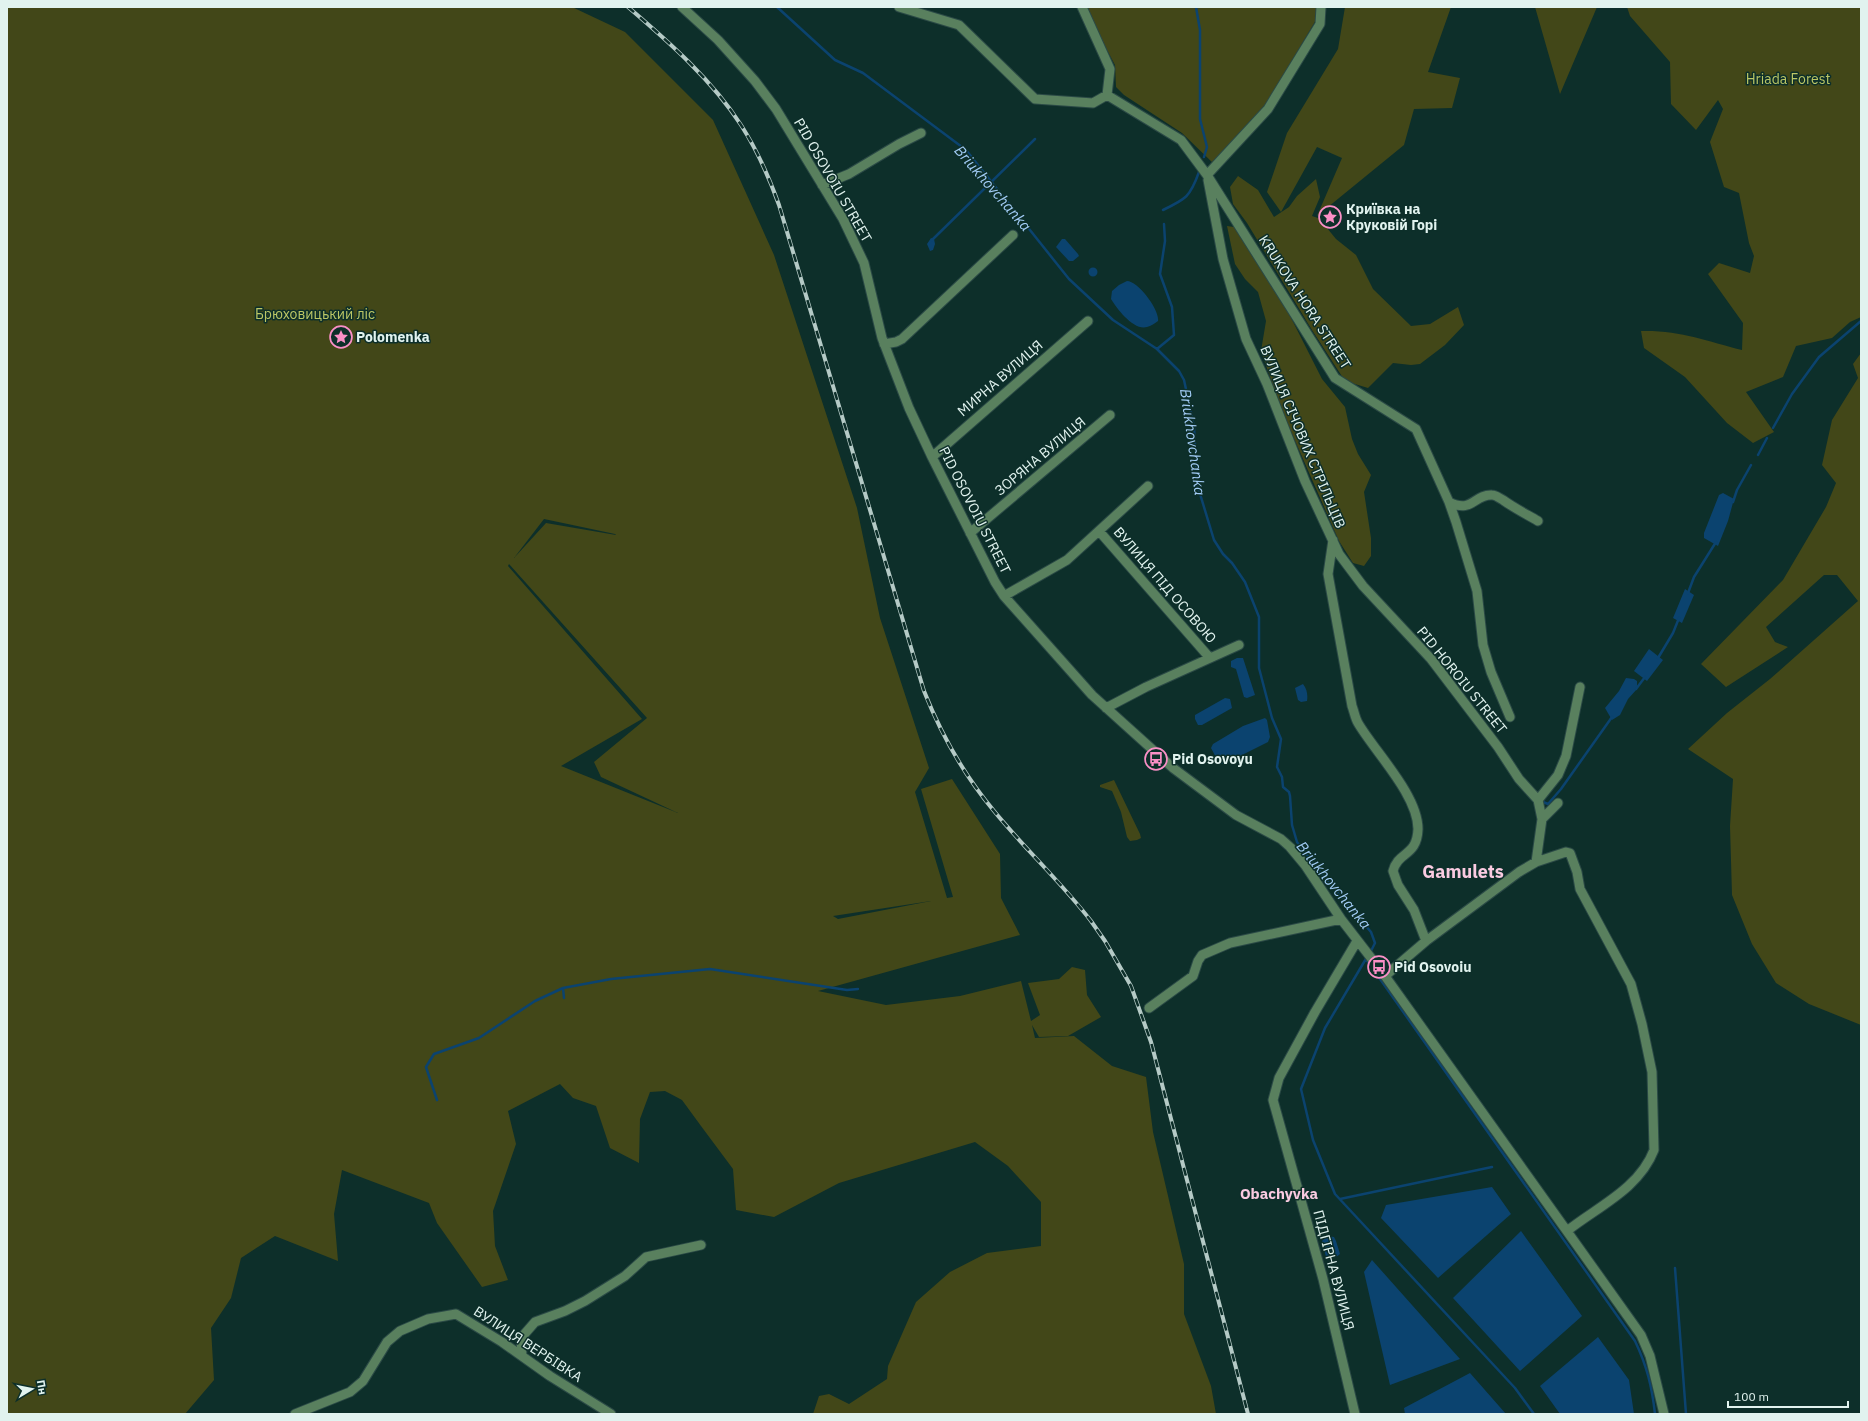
<svg xmlns="http://www.w3.org/2000/svg" width="1868" height="1421" font-family="'IBM Plex Sans',sans-serif">
<style>
.green{fill:#424718;fill-rule:evenodd}
.water{fill:#0b436f}
.lines{fill:none;stroke-linecap:round;stroke-linejoin:round}
.stream{stroke:#0b436f;stroke-width:2.5}
.minor-casing{stroke:#2b4a46;stroke-width:11}
.minor{stroke:#59805e;stroke-width:9}
.rail-casing{stroke:#b5cac6;stroke-width:4}
.rail{stroke:#0d2f2a;stroke-width:2.5;stroke-dasharray:8;stroke-linecap:butt}
.labels{text-anchor:middle;dominant-baseline:central;stroke-width:3;stroke-linejoin:round;paint-order:stroke}
.park-label{font-size:14px;fill:#bcc765;stroke:#0d2f2a}
.street-label{font-size:14px;fill:#e1f3ef;stroke:#0d2f2a}
.poi-label{font-size:14px;font-weight:bold;fill:#e1f3ef;stroke:#0d2f2a;text-anchor:start}
.water-label{font-size:15px;font-style:italic;fill:#a2ccf6;stroke:#0d2f2a}
.neighbourhood-label{font-size:15px;font-weight:bold;fill:#facbe1;stroke:#0d2f2a}
.district-label{font-size:18px;font-weight:bold;fill:#facbe1;stroke:#0d2f2a}
</style>
<rect width="100%" height="100%" fill="#0d2f2a"/>
<path class="green" d="M7,7H572L625,32L713,120L774,255L857,508L880,618L929,768L915,792L947,898L953,897L921,789L952,779L1000,854L1001,898L1020,935L818,991L886,1005L960,996L1021,981L1031,1021L1040,1015L1028,983L1059,979L1072,967L1085,970L1087,995L1101,1017L1068,1036L1039,1037L1032,1025L1035,1038L1074,1036L1112,1066L1146,1077L1153,1132L1184,1264V1314L1211,1386L1216,1414H813L819,1396L829,1394L849,1404L887,1379L888,1366L916,1302L950,1272L987,1253L1041,1246V1202L1008,1166L975,1142L839,1183L774,1217L736,1210L733,1169L701,1126L682,1100L665,1091L650,1092L640,1119L639,1163L610,1148L596,1106L573,1098L560,1084L508,1111L516,1144L493,1211L495,1246L508,1280L482,1287L437,1223L429,1203L342,1170L334,1214L338,1261L275,1236L241,1258L231,1298L211,1328L214,1380L185,1414H7ZM544,519L615,534L616,535L546,523L514,558ZM509,564L647,718L594,762L601,777L678,813L561,766L642,719L508,566ZM931,901L838,919L833,916Z
M1087,7H1317L1316,20L1265,106L1216,166L1182,133L1124,95L1116,87L1115,65L1091,20Z
M1345,7H1451L1428,72L1460,78L1452,108L1414,109L1404,145L1317,216L1342,158L1317,147L1281,212L1267,192L1287,133L1338,49Z
M1535,7H1597L1560,94Z
M1627,7H1861V317L1850,322L1832,338L1796,346L1783,377L1746,392L1774,432L1753,443L1727,423L1685,377L1644,348L1641,331C1680,330 1706,341 1742,350L1743,323L1708,274L1719,263L1750,273L1754,256L1749,243L1739,193L1724,187L1710,142L1723,109L1718,100L1696,130L1671,104L1670,62L1630,16Z
M1238,176L1258,190L1274,217L1289,207L1297,196L1316,179L1320,197L1312,216L1327,221V228L1336,239L1356,255L1373,289L1411,326L1430,324L1458,307L1464,325L1445,345L1420,364L1411,365L1393,363L1368,388L1345,381L1312,330L1247,223L1233,204L1230,187Z
M1227,226L1234,227L1286,308L1322,379L1345,407L1352,439L1358,454L1371,475L1364,492L1371,538V556L1364,566L1353,563L1339,541L1282,411L1261,351L1266,321L1258,292L1245,279L1235,264Z
M1861,353V1025L1809,1004L1776,983L1752,944L1732,895L1730,826L1733,779L1688,749L1727,713L1770,679L1858,601L1837,575H1824L1766,627L1775,642L1788,647L1726,687L1701,664L1783,580L1826,507L1836,483L1822,465L1832,420L1858,378L1853,364Z
M1114,780L1140,834L1141,838L1137,840L1130,841L1127,837L1121,812L1112,791L1100,787V785Z"/>
<path class="water" d="M931,238L934,239L935,244L933,250L930,251L927,244Z
M1062,239H1065L1078,254L1079,256L1073,261H1069L1056,247Z
M1088.5 272a4.5 4.5 0 1 1 9 0a4.5 4.5 0 1 1-9 0Z
M1127,281C1138,281 1160,310 1158,321C1155,323 1151,326 1147,327C1134,331 1117,309 1111,299L1112,291L1119,285Z
M1723,493L1734,499L1728,521L1718,546L1704,538V533L1719,495Z
M1685,589L1694,595L1682,623L1673,618Z
M1649,649L1663,660L1647,681L1634,671Z
M1237,658H1243L1255,695L1247,698L1244,697L1236,669L1231,667V661Z
M1626,678L1634,679L1637,681V689L1628,699L1620,715L1612,720L1605,708L1619,691Z
M1303,684C1307,689 1308,695 1307,701L1301,702L1298,700L1295,688Z
M1225,698L1230,699L1232,708L1202,725H1198L1195,719V715Z
M1265,718L1267,720L1270,737L1268,742L1224,764L1219,763L1211,748L1213,744L1243,726Z
M1492,1187L1511,1214L1438,1278L1381,1218L1386,1205Z
M1521,1231L1582,1316L1520,1371L1453,1298Z
M1327,1236L1334,1237L1336,1241L1340,1254C1336,1258 1331,1259 1326,1257L1322,1241Z
M1372,1260L1460,1359L1390,1385L1364,1272Z
M1598,1337L1629,1380L1634,1414H1560L1540,1386Z
M1470,1373L1506,1414H1405L1404,1408Z"/>
<g class="lines">
<path class="stream" d="M777,7L835,60L863,73L966,150L1069,279L1113,320L1157,349L1179,371L1184,380L1194,427L1197,484L1214,540L1223,554L1232,563L1245,582L1259,617V668L1272,718L1281,739L1277,767L1282,777L1283,787L1289,792L1290,796L1292,825L1297,842L1324,877L1371,932L1375,943L1370,953
M1196,7L1200,30V119L1207,147L1204,157
M1163,210C1186,199 1190,197 1199,172
M932,240L1035,139
M1157,349L1174,335L1172,307L1160,274L1165,241L1164,224
M1773,428L1792,394L1819,357L1861,321
M1758,455L1767,438
M1733,502L1737,490L1751,465
M1688,593L1694,577L1716,542
M1658,658L1673,633L1679,618
M1636,689L1645,677
M1543,802L1548,804L1561,789L1612,717
M1367,957L1325,1028L1301,1089L1313,1140L1335,1194L1515,1388L1534,1414
M1366,959L1635,1341C1647,1366 1652,1387 1655,1414
M563,988L564,998
M437,1100L426,1067L434,1054L479,1038L535,1001L563,988L611,979L710,969L847,990L858,989
M1340,1199L1492,1167
M1675,1268L1686,1414"/>
<g class="minor-casing">
<path id="minor" d="M682,7L718,40L755,81L776,109L843,219L864,263L882,338L909,408L932,457L995,582L1004,596L1092,695L1173,768L1236,815L1281,839L1290,847L1305,865L1341,919L1385,976L1641,1335L1650,1356L1664,1414
M899,7L959,25L1035,99L1093,103L1107,95L1181,140L1207,175L1335,378L1416,429L1449,502L1456,522L1477,591L1483,645L1491,672L1510,717
M1082,7L1110,69L1107,95
M1207,175L1268,109L1320,24L1321,7
M1208,180L1223,259L1246,339L1267,384L1305,481L1339,554L1363,586L1431,659L1498,747L1519,779L1538,800L1542,819
M822,185L849,174L899,144L921,133
M884,344L896,342L902,339L1013,235
M932,457L1088,321
M1449,502C1472,514 1474,494 1492,495C1496,495 1499,498 1503,500C1514,508 1526,514 1538,521
M1099,531L1209,657
M970,533L1110,415
M1333,540L1328,574L1352,706C1354,711 1355,718 1358,723C1375,752 1418,795 1418,829C1417,857 1398,851 1393,871L1398,885L1414,910L1426,941
M1004,596L1067,560L1148,486
M1106,708L1146,687L1239,645
M1538,800L1558,775L1566,756L1580,687
M1536,862L1566,852L1570,853L1577,872L1580,889L1631,984L1642,1024L1652,1072L1654,1150C1639,1189 1597,1207 1567,1231
M1385,976L1426,941L1519,872L1536,862L1542,819L1558,803
M1149,1008L1193,976L1198,961L1202,955L1230,943L1341,919
M522,1356L521,1338L535,1322L565,1311L585,1301L625,1276L646,1257L701,1245
M295,1414L350,1392L363,1381L387,1342L400,1331L428,1319L456,1314L502,1342L550,1376L611,1414
M1355,1414L1323,1279L1273,1100L1279,1078L1315,1012L1357,941"/>
</g>
<use href="#minor" class="minor"/>
<g class="rail-casing">
<path id="rail" d="M628,7C669,42 712,80 741,125C757,150 769,177 779,205L924,691C941,734 964,775 994,811C1025,849 1061,882 1091,921L1105,941L1131,986L1151,1042L1248,1414"/>
</g>
<use href="#rail" class="rail"/>
</g>
<defs>
<g id="sight-ring" transform="scale(1.15)"><circle r="9.5" fill="#0d2f2a" stroke="#fa8fc6" stroke-width="1.5"/><path d="M0-6L1.8-2.2L6-1.7L2.9 1.2L3.7 5.4L0 3.3L-3.7 5.4L-2.9 1.2L-6-1.7L-1.8-2.2Z" fill="#fa8fc6"/></g>
<g id="bus-ring" transform="scale(1.15)"><circle r="9.5" fill="#0d2f2a" stroke="#fa8fc6" stroke-width="1.5"/><path d="M-5-6H5V4H4V6H2V4H-2V6H-4V4H-5ZM-3.5-4V0h7V-4ZM-3.5 1.2v1.5H-2V1.2ZM2 1.2v1.5H3.5V1.2Z" fill="#fa8fc6"/></g>
</defs>
<g fill-rule="evenodd">
<use href="#sight-ring" x="1330" y="217"/>
<use href="#sight-ring" x="341" y="337"/>
<use href="#bus-ring" x="1156" y="759"/>
<use href="#bus-ring" x="1379" y="967"/>
</g>
<g class="labels">
<g class="park-label">
<text x="1788" y="79">Hriada Forest</text>
<text x="315" y="314">Брюховицький ліс</text>
</g>
<g class="street-label">
<text transform="translate(833 180) rotate(60)">PID OSOVOIU STREET</text>
<text transform="translate(1305 302) rotate(57)">KRUKOVA HORA STREET</text>
<text transform="translate(1000 378) rotate(-41)">МИРНА ВУЛИЦЯ</text>
<text transform="translate(1303 437) rotate(67)">ВУЛИЦЯ СІЧОВИХ СТРІЛЬЦІВ</text>
<text transform="translate(1040 456) rotate(-40)">ЗОРЯНА ВУЛИЦЯ</text>
<text transform="translate(975 510) rotate(63)">PID OSOVOIU STREET</text>
<text transform="translate(1165 585) rotate(49)">ВУЛИЦЯ ПІД ОСОВОЮ</text>
<text transform="translate(1462 680) rotate(51)">PID HOROIU STREET</text>
<text transform="translate(1334 1270) rotate(75)">ПІДГІРНА ВУЛИЦЯ</text>
<text transform="translate(528 1344) rotate(33)">ВУЛИЦЯ ВЕРБІВКА</text>
</g>
<g class="poi-label">
<text x="1346" y="209">Криївка на<tspan x="1346" dy="16">Круковій Горі</tspan></text>
<text x="356" y="337">Polomenka</text>
<text x="1172" y="759">Pid Osovoyu</text>
<text x="1394" y="967">Pid Osovoiu</text>
</g>
<g class="water-label">
<text transform="translate(993 188) rotate(49)">Briukhovchanka</text>
<text transform="translate(1193 442) rotate(82)">Briukhovchanka</text>
<text transform="translate(1334 885) rotate(51)">Briukhovchanka</text>
</g>
<g class="neighbourhood-label">
<text x="1279" y="1193">Obachyvka</text>
</g>
<g class="district-label">
<text x="1463" y="871">Gamulets</text>
</g>
</g>
<rect width="1868" height="1421" fill="none" stroke="#e1f3ef" stroke-width="16"/>
<g transform="translate(32 1389) rotate(80)" stroke="#0d2f2a" stroke-width="3" paint-order="stroke">
<path d="M0-3L7 15L0 10L-7 15Z" fill="#e1f3ef"/>
<text y="-6" font-size="11" font-weight="bold" text-anchor="middle" fill="#e1f3ef">Пн</text>
</g>
<path d="M1728 1401v6h120v-6" fill="none" stroke="#e1f3ef" stroke-width="2"/>
<text x="1734" y="1401" font-size="12" fill="#e1f3ef" stroke="#0d2f2a" stroke-width="3" paint-order="stroke">100 m</text>
</svg>
